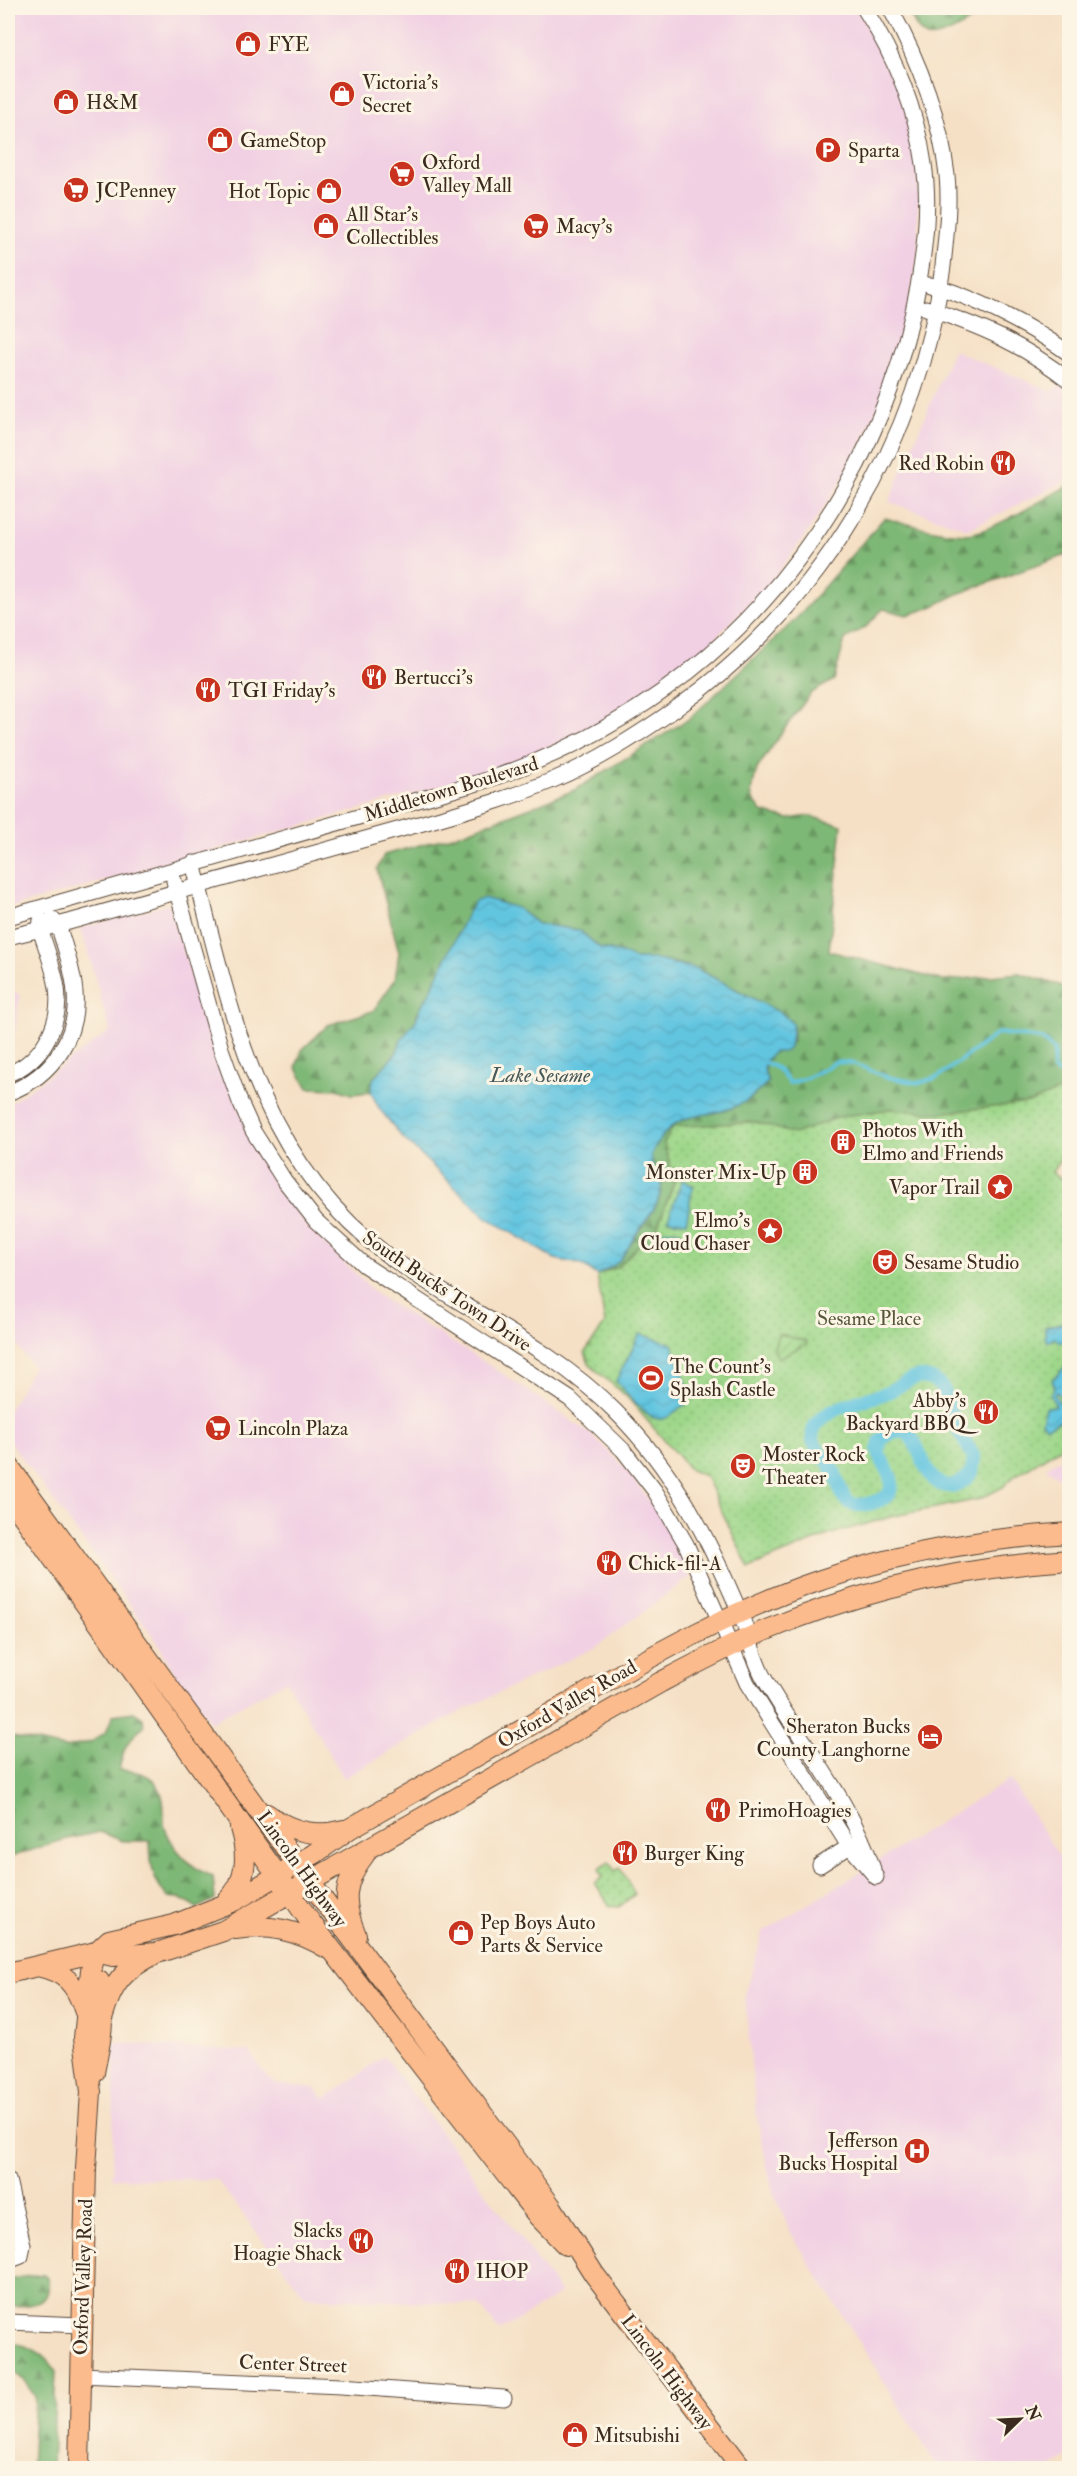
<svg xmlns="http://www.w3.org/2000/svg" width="1077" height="2476" font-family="'IM FELL Double Pica',serif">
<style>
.built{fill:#f1d0e3}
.forest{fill:url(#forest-firs);stroke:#5c714a;stroke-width:1.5}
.park{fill:url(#park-dots);stroke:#6c8054;stroke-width:1.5}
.garden{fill:url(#garden-furrows);stroke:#6c8054;stroke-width:1.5}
.water{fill:url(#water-waves);stroke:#4e787f;stroke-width:1.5}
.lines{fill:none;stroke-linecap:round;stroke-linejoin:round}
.stream{stroke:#62c5e0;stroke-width:4}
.canal{stroke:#62c5e0;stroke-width:14}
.minor-casing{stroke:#574537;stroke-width:17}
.major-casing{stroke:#574537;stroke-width:22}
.minor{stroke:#fff;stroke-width:15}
.major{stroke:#fbbb8d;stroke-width:20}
.labels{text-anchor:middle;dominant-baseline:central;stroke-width:6;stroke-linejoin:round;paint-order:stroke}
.poi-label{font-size:20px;fill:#3b2a1e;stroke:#fcf5e5;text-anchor:start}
.street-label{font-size:20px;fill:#3b2a1e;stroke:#fcf5e5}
.park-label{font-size:20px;fill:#545539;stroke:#fcf5e5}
.water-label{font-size:21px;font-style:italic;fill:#475858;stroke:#fcf5e5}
</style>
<defs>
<pattern id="forest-firs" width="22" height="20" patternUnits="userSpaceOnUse" patternTransform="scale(1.5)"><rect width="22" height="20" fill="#7eb876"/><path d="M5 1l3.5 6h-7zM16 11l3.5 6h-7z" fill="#689660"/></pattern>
<pattern id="park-dots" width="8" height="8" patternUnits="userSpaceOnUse" patternTransform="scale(1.5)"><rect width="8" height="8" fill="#9ed78a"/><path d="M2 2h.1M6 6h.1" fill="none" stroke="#89b977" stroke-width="1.8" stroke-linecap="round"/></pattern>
<pattern id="garden-furrows" width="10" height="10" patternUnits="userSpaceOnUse" patternTransform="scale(1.5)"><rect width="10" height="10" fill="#9ed78a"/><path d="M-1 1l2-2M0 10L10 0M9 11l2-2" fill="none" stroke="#89b977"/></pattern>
<pattern id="water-waves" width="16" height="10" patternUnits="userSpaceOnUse" patternTransform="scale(1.5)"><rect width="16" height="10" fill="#62c5e0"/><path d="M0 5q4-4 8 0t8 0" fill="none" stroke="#56a9c0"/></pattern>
</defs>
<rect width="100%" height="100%" fill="#fcf5e5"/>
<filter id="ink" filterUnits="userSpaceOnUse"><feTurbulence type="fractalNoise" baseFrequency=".0167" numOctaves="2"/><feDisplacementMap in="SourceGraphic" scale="12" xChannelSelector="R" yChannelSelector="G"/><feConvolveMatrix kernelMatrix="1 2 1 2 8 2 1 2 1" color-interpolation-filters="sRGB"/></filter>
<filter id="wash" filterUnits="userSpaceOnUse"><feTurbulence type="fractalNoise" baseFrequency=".008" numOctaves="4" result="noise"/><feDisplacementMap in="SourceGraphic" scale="24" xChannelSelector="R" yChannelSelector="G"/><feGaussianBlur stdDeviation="1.35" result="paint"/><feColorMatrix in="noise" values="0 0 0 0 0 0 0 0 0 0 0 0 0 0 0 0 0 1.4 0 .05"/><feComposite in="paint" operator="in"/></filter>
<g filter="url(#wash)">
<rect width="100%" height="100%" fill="#f5e0c5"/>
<path class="built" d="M8,8H857L895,76L913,133L918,178V260L905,323L886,388L865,437L840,483L807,533L768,586L692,660L635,706L518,762L452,783L8,908Z
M953,350L1051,391L1069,379V480L968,529L889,502Z
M169,904L218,1058L262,1163L309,1228L377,1295L500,1372L592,1435L627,1470L669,1528L690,1577L594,1648L463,1710L344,1778L286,1681L211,1722L177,1678L159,1644L8,1439V1411L33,1367L8,1333V1105L110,1031L81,928Z
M8,985L20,996L11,1058H8Z
M1069,1454V1488L1046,1467Z
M1010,1779L1069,1873L1070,2455L1052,2468H938L790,2231L772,2189L756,2113L745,1996L763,1932Z
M115,2043L249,2051L267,2077L277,2084L315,2088L325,2099L384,2056L561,2293L500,2331L478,2305L306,2297L217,2180L112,2178Z"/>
<path class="forest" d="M907,8H989C977,17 939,44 925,36C916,31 911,16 907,8Z
M1069,485V554L960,593L929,608L907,615L883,609L866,627L845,639L834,680L811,693L785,728L757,769L751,792L753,800L762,812L788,819L809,816L842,825L829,951L944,981L1019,973L1069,988V1093L1059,1091L1030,1103L939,1113L890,1109L840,1117L794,1134L755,1122L673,1127L664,1143L675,1180L651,1244L639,1245L618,1267L597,1275C604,1271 611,1268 617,1263C626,1254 628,1246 635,1236C648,1217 667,1199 660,1174L653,1169L651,1155C678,1102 700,1125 743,1103C752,1099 761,1089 768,1082C758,1056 771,1053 793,1042V1024L783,1014L695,968L671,962L634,959L622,953L600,948L579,930L538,924L517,908L505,906L498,901L467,914L429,994L420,1008L416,1020L401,1040L397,1052L373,1079L371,1092L352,1094L337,1089L308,1088L296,1067L302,1050L328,1025L373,1011L395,980L399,952L377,869L384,855L460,834L575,790L689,719L795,620L884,518C910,524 938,533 966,534C988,534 1047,497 1069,485Z
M134,1712L143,1718L144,1727C127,1740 123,1749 119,1770C141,1771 159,1775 163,1801C165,1810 162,1820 165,1828C173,1850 192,1869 213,1877L215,1899L197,1908L179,1898L167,1897C151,1876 151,1867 150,1841H123L100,1832L62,1840L8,1858V1736L65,1748L91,1742L106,1732L113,1715Z
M34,2275H44L47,2278C54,2308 29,2305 8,2306V2280Z
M8,2343C29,2344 45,2353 56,2371L52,2468H31L35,2397L25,2381L8,2368Z"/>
<path class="park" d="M1059,1091L1069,1093V1147L1052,1172L1069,1183V1442L1013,1477L1003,1487L980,1499L894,1516L831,1534L749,1568L705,1476L690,1470L627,1397L589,1364L585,1352L605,1324L597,1275L618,1267L639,1245L651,1244L675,1181L664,1143L673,1127L755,1122L794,1134L840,1117L890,1109L939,1113L1030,1103Z
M609,1862L615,1871L620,1868L635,1894L619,1907L610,1906L595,1883L603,1877L599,1869Z"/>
<path class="garden" d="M778,1334C788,1334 794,1341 805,1340L807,1344L778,1358L774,1350Z"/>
<path class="water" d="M484,898L517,908L538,924L579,930L600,948L622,953L634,959H652L695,968L783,1014L793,1024C790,1039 795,1055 774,1052C763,1062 762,1068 768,1082C761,1089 752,1098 743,1103C701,1125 678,1101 651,1155L653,1169L660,1173C667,1199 648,1216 635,1236C629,1245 626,1254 617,1263C611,1268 604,1271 597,1275L580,1264L555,1259L486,1217L402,1137L379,1108L371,1092L373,1079L397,1052L401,1040L416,1020L420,1008L429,994L467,914L474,902Z
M682,1180L694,1186C689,1197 690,1209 686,1222L673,1221L668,1219Z
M663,1231H680L677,1244H659Z
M1069,1321V1342H1060L1054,1338L1048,1342L1045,1338V1327Z
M640,1334L672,1344L689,1390L687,1403C680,1408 672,1417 663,1419C649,1423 626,1392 616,1381Z
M1069,1363V1407L1057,1392L1054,1395L1069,1414V1417L1047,1427L1042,1422L1045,1407L1056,1406L1050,1395L1055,1387L1052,1380Z"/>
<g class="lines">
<path class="stream" d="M764,1062L778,1069L789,1083L807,1078L836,1062L852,1063L887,1077L919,1083L938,1077L998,1033L1041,1039L1054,1050L1053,1070L1070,1078"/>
<path class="canal" d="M920,1377L934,1380L943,1389L954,1423L974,1457L972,1472C966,1480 958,1486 948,1486C914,1485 924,1404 881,1440L878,1450C881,1463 895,1476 891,1488C890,1496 882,1500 875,1502C838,1514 844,1489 831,1466C826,1457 815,1449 813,1440C807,1410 863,1401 883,1394C897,1389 906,1379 920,1377Z"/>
</g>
</g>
<g filter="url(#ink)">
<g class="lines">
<g class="minor-casing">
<path id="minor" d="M930,285C973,296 1034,328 1070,354
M926,308C983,327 1022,344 1070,381
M193,863C231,1011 257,1158 387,1255C461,1309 550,1345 615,1411C674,1470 708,1537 740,1613C749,1634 753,1659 764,1678C799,1740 852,1802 873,1869
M174,881L221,1049L240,1102L253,1131L284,1180L316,1221L364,1265L570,1399L623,1450L655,1491L686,1544L747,1683L847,1843L876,1877
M8,917L481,782C564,755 643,712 709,655C817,560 892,429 918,287C925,246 930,205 924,164C916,108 894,55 864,8
M8,937L58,925L430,821C472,809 513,797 553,780C596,762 636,736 674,710C818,609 921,441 943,266C946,236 950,206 947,175C940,116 918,59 890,8
M8,1074C42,1061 62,1024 57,988C54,968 46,948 40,929L41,920
M8,1093C53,1076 82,1034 74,984C71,964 64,944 58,925L52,919
M820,1865L850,1846
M8,2180L23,2245L21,2256L8,2261
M8,2322L82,2325
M80,2375L341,2386L504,2398"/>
</g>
<g class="major-casing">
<path id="major" d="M8,1465L321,1897L551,2206L594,2274L742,2468
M8,1495L312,1924L538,2216L566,2245
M267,1814C290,1831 315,1838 343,1830
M227,1901C248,1881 248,1855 240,1828
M235,1929C270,1924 297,1930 327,1948
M356,1935C342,1902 343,1882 365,1854
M37,1966C66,1972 76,1984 85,2012
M8,1973L96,1952L113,1956L157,1953L223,1931L661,1682C695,1664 729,1646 764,1631C861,1590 964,1567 1070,1560
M103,2015C113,1982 123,1971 153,1955
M94,2073C97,2056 102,2038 102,2020C102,2007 98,1995 99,1981
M79,2468L86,2168L91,2092L84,2038L91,1970L96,1952L109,1940L174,1925L236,1900L314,1854L349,1829C422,1787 496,1745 569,1703C650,1657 732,1610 821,1580C901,1553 985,1538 1070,1533"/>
</g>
<use href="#minor" class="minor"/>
<use href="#major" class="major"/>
</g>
</g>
<defs>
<g id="shop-disc" transform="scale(1.35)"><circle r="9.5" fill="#c8321e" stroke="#fcf5e5"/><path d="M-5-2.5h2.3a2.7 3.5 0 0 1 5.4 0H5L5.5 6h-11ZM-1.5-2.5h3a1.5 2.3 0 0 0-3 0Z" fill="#fff"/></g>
<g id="parking-disc" transform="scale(1.35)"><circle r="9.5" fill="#c8321e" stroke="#fcf5e5"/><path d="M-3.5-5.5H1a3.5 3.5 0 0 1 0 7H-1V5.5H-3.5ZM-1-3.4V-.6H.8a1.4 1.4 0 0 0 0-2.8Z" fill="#fff"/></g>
<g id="supermarket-disc" transform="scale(1.35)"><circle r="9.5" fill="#c8321e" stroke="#fcf5e5"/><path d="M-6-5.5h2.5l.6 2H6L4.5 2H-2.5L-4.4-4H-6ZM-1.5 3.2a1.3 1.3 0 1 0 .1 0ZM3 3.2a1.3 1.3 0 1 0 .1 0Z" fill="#fff"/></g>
<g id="restaurant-disc" transform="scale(1.35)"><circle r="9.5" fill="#c8321e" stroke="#fcf5e5"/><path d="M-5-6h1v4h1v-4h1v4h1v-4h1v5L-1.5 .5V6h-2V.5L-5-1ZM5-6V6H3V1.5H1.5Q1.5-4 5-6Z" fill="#fff"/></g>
<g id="building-disc" transform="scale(1.35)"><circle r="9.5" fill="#c8321e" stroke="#fcf5e5"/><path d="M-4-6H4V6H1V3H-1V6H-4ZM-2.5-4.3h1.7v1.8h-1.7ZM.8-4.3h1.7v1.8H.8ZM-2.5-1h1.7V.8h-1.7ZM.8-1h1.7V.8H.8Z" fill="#fff"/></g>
<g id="sight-disc" transform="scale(1.35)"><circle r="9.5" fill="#c8321e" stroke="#fcf5e5"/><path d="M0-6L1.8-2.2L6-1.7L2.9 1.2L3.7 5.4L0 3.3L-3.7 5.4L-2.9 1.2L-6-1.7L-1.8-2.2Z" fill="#fff"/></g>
<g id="theatre-disc" transform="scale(1.35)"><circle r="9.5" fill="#c8321e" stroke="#fcf5e5"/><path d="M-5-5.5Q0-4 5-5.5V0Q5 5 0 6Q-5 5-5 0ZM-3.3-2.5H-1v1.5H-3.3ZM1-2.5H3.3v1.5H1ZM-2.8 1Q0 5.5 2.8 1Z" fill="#fff"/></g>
<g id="stadium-disc" transform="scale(1.35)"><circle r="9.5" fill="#c8321e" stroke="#fcf5e5"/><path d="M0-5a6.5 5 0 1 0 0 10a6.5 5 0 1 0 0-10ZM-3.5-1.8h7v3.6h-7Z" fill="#fff"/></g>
<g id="hotel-disc" transform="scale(1.35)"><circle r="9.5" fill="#c8321e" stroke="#fcf5e5"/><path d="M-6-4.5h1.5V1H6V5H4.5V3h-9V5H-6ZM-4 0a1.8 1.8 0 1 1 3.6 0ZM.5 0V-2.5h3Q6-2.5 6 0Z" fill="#fff"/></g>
<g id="hospital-disc" transform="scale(1.35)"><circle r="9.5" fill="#c8321e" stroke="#fcf5e5"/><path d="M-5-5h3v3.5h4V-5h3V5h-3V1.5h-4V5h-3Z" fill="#fff"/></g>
</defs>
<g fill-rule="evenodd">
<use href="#shop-disc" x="248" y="44"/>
<use href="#shop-disc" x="342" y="94"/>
<use href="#shop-disc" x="66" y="102"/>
<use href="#shop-disc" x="220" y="140"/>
<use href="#parking-disc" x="828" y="150"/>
<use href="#supermarket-disc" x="402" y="174"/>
<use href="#supermarket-disc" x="76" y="190"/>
<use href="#shop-disc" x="329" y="191"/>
<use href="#shop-disc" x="326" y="226"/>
<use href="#supermarket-disc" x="536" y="226"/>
<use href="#restaurant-disc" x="1003" y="463"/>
<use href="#restaurant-disc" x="374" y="677"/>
<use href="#restaurant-disc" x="208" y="690"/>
<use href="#building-disc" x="843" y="1142"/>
<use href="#building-disc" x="805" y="1172"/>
<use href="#sight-disc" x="1000" y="1187"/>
<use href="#sight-disc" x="770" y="1231"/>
<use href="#theatre-disc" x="885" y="1262"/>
<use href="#stadium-disc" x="651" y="1378"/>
<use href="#restaurant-disc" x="986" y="1412"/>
<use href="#supermarket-disc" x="218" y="1428"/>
<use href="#theatre-disc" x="743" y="1466"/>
<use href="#restaurant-disc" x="609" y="1563"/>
<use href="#hotel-disc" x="930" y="1737"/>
<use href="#restaurant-disc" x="718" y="1810"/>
<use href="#restaurant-disc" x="625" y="1853"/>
<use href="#shop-disc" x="461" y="1933"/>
<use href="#hospital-disc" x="917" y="2151"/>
<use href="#restaurant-disc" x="361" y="2241"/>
<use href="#restaurant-disc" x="457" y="2271"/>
<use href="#shop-disc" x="575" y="2435"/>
</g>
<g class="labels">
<g class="poi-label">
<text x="268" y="44">FYE</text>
<text x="362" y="82">Victoria's<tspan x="362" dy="23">Secret</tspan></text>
<text x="86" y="102">H&amp;M</text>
<text x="240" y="140">GameStop</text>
<text x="848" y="150">Sparta</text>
<text x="422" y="162">Oxford<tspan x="422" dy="23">Valley Mall</tspan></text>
<text x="96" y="190">JCPenney</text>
<text x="310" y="191" text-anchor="end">Hot Topic</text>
<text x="346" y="214">All Star's<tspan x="346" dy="23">Collectibles</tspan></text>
<text x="556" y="226">Macy's</text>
<text x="984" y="463" text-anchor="end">Red Robin</text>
<text x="394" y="677">Bertucci's</text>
<text x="228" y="690">TGI Friday's</text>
<text x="862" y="1130">Photos With<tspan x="862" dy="23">Elmo and Friends</tspan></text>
<text x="786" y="1172" text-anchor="end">Monster Mix-Up</text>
<text x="980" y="1187" text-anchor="end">Vapor Trail</text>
<text x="750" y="1220" text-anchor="end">Elmo's<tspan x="750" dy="23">Cloud Chaser</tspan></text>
<text x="904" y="1262">Sesame Studio</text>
<text x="670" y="1366">The Count's<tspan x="670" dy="23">Splash Castle</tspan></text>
<text x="966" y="1400" text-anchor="end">Abby's<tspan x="966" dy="23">Backyard BBQ</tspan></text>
<text x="238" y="1428">Lincoln Plaza</text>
<text x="762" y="1454">Moster Rock<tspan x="762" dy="23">Theater</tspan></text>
<text x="628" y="1563">Chick-fil-A</text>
<text x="910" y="1726" text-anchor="end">Sheraton Bucks<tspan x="910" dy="23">County Langhorne</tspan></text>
<text x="738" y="1810">PrimoHoagies</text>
<text x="644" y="1853">Burger King</text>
<text x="480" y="1922">Pep Boys Auto<tspan x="480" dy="23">Parts &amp; Service</tspan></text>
<text x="898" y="2140" text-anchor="end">Jefferson<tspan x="898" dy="23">Bucks Hospital</tspan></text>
<text x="342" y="2230" text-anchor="end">Slacks<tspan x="342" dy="23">Hoagie Shack</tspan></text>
<text x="476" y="2271">IHOP</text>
<text x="594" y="2435">Mitsubishi</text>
</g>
<g class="street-label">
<text transform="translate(451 789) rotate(-17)">Middletown Boulevard</text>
<text transform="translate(447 1291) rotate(34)">South Bucks Town Drive</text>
<text transform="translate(567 1704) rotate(-30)">Oxford Valley Road</text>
<text transform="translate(302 1869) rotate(54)">Lincoln Highway</text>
<text transform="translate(83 2277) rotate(-88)">Oxford Valley Road</text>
<text transform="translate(293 2364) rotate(2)">Center Street</text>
<text transform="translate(667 2372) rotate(53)">Lincoln Highway</text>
</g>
<g class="park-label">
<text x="869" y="1318">Sesame Place</text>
</g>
<g class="water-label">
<text x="540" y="1075">Lake Sesame</text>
</g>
</g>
<rect width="1077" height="2476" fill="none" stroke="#fcf5e5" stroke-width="30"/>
<g transform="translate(1020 2419) rotate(66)" stroke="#fcf5e5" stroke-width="4.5" paint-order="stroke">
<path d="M0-4.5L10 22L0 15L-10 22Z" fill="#3b2a1e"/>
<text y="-9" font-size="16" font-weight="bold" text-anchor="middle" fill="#3b2a1e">N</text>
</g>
</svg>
